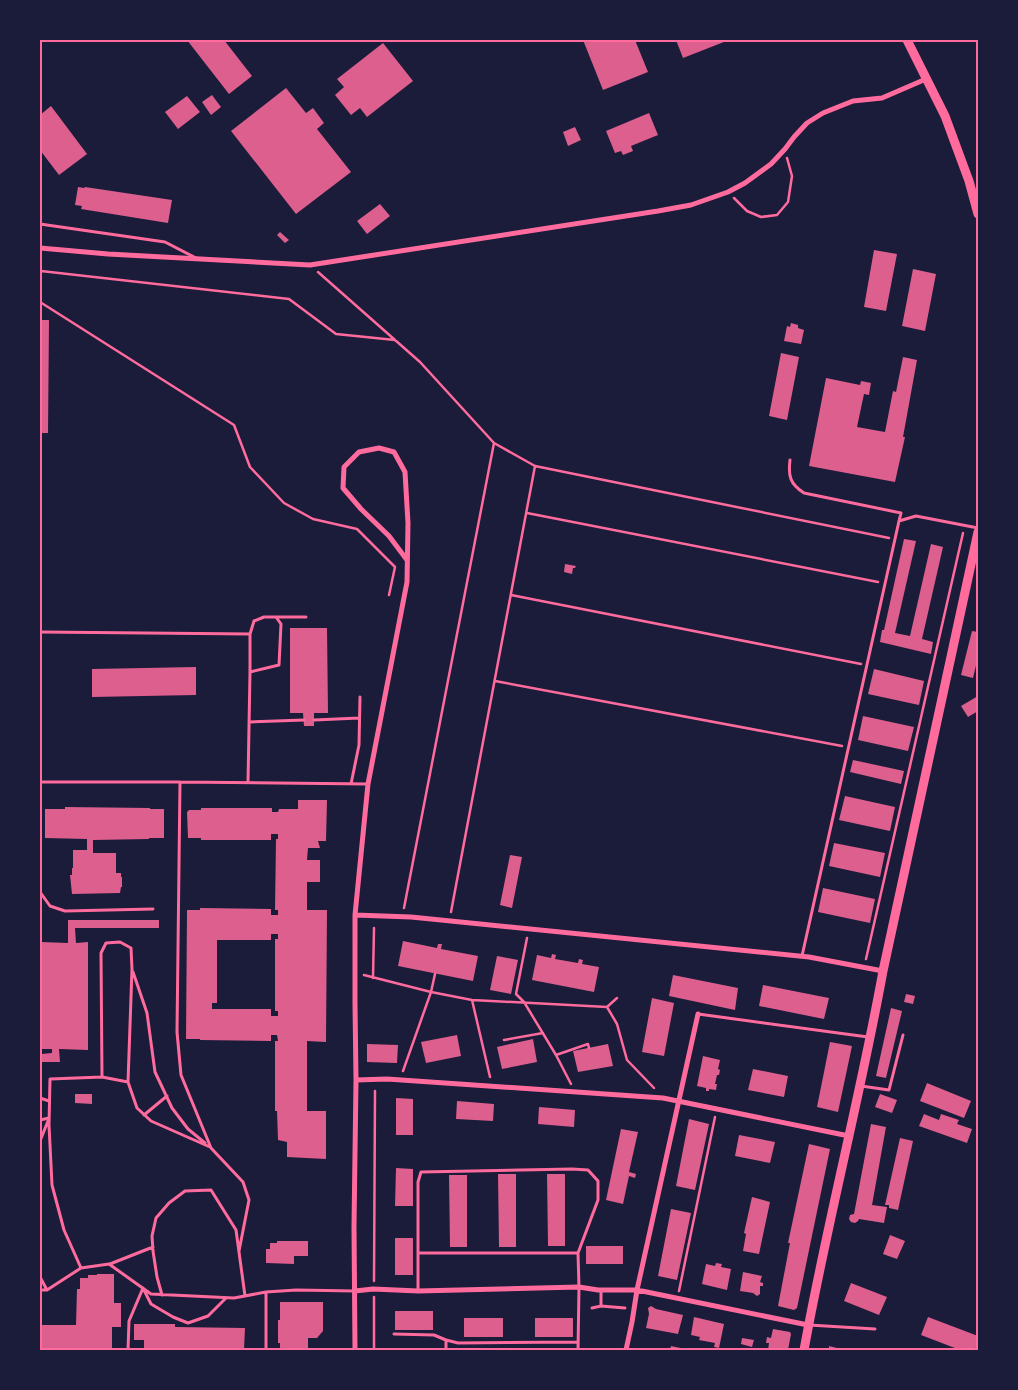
<svg xmlns="http://www.w3.org/2000/svg" width="1018" height="1390" font-family="'Asap Condensed',sans-serif">
<style>
.building{fill:#dd5f8e;fill-rule:evenodd}
.lines{fill:none;stroke-linecap:round;stroke-linejoin:round}
.path{stroke:#ff6b9d;stroke-width:2.5}
.service{stroke:#ff6b9d;stroke-width:3}
.minor{stroke:#ff6b9d;stroke-width:5}
.tertiary{stroke:#ff6b9d;stroke-width:9}
.neatline{fill:none;stroke:#ff6b9d;stroke-width:2}
</style>
<rect width="100%" height="100%" fill="#1b1b3a"/>
<path class="building" d="M187,40H224L252,76L229,94Z
M583,40H635L648,72L603,90Z
M676,40H729L683,58Z
M383,43L413,81L367,117L360,108L351,115L335,95L344,87L337,79Z
M286,88L306,113L313,108L324,123L317,129L351,172L296,214L231,131Z
M212,95L221,107L211,115L202,102Z
M187,96L200,112L178,129L165,112Z
M51,106L87,154L59,175L40,150V115Z
M649,113L658,135L631,146L633,151L623,155L621,151L615,153L606,131Z
M575,127L581,140L568,146L563,132Z
M78,187L84,188L85,187L172,200L168,223L81,209L82,206L75,205Z
M380,204L390,216L367,234L357,221Z
M280,232L289,240L285,243L277,235Z
M874,250L897,254L886,311L864,307Z
M913,269L936,274L925,331L902,326Z
M40,320H49L48,433H40Z
M791,323L798,325V328L804,330L801,344L784,341L787,326L790,327Z
M781,353L799,357L787,420L769,416Z
M903,357L917,360L903,437H905L895,482L809,466L826,378L860,385L861,381L871,383L869,395L864,394L857,427L885,432L893,391L896,392Z
M904,539L916,541L895,633L910,636L931,544L943,547L922,639L933,642L931,654L880,642L882,630H884Z
M565,564L576,566L575,568H573L572,574L564,572Z
M290,628H327L328,713H314V726H304L303,713H290Z
M972,631L978,632V657L973,678L961,675Z
M196,667V695L92,697V669Z
M874,669L924,681L919,705L868,694Z
M978,696V711L968,717L961,706Z
M863,716L914,727L908,751L858,740Z
M853,760L904,771L901,784L850,772Z
M845,796L895,807L890,831L839,820Z
M298,800H327L326,841H318L320,848H308L307,860H320V882H307V910H327L326,1042L307,1041V1111H326V1159L287,1157V1142L278,1140L277,1111H275V1041H278L277,1035H271V1041L200,1040V1039H186L187,910H200V908L271,909V915H278V910H275L276,839H278V834H271V840H201V838H188L187,812L189,810H201V808H272V812H278L279,809H298ZM271,934H278V939H275V1011H278V1016H271V1009H212V1003H217V940H271Z
M65,807L150,808V809H164V838H149V839L93,840V853H116V873H121V877H122V887H121L120,893L72,894L70,875H72V868H73V850H87V839L45,838V809H65Z
M834,843L885,853L880,877L829,866Z
M510,855L522,857L512,908L500,905Z
M823,888L875,899L870,923L818,912Z
M68,920H159V928H75L76,943L88,942V1050L59,1049L60,1062H41L42,1054L52,1053V1049H40L41,942L68,943Z
M403,941L437,948L438,944H442L441,949L478,956L473,981L398,966Z
M552,954L556,955L555,959L578,963L579,959L583,960L582,964L599,967L594,992L532,980L537,955L551,958Z
M497,956L518,960L511,994L490,990Z
M673,975L738,988L735,1010L669,996Z
M763,985L829,998L824,1019L759,1006Z
M906,994L915,996L913,1004L904,1002Z
M652,998L674,1003L664,1056L642,1052Z
M891,1008L902,1011L886,1078L876,1076Z
M457,1035L461,1056L426,1063L421,1042Z
M533,1039L537,1062L502,1069L497,1047Z
M830,1042L852,1046L838,1112L817,1107Z
M367,1044L398,1045L397,1063L367,1062Z
M608,1044L613,1066L578,1072L573,1051Z
M703,1056L720,1060L718,1069L720,1070L719,1075H717L715,1084H717L716,1090L709,1089V1091H706V1088L697,1086Z
M753,1069L788,1076L784,1097L748,1090Z
M927,1083L971,1101L964,1118L920,1101Z
M75,1094H92V1104L75,1103Z
M880,1094L897,1100L892,1113L875,1107Z
M396,1098L413,1099V1135H396Z
M457,1101L494,1104L493,1121L456,1119Z
M539,1107L575,1110L574,1127L538,1124Z
M924,1114L939,1120L941,1114L959,1120L957,1124L972,1129L967,1143L919,1126Z
M689,1119L709,1124L695,1190L676,1186Z
M871,1124L886,1127L872,1205L887,1207L884,1223L859,1219L858,1221L855,1223L851,1222L849,1219L850,1215L854,1214Z
M621,1129L638,1132L629,1172L636,1174L635,1178L629,1176L623,1204L606,1200Z
M739,1135L775,1142L770,1163L735,1156Z
M900,1138L913,1141L898,1210L889,1208V1205H885Z
M809,1144L830,1149L797,1308L794,1310L778,1306L790,1243H788Z
M396,1168L413,1169V1206H395Z
M498,1174H516V1247H499Z
M547,1174H565V1246H548Z
M449,1175H467V1247H450Z
M752,1197L770,1202L759,1254L743,1251L746,1234L744,1233Z
M671,1209L691,1213L677,1280L658,1276Z
M890,1235L905,1241L897,1259L883,1254Z
M395,1238H413V1275H395Z
M277,1241H308V1256H294V1264L266,1263V1249H270V1243H277Z
M586,1246H623V1264H586Z
M716,1263L722,1264L721,1267L731,1269L727,1290L702,1284L706,1264L715,1266Z
M743,1272L762,1276L760,1282L763,1283V1286H760V1294L757,1296L753,1293L740,1291Z
M97,1274H114V1303H121V1327H112V1350H40V1325H76L77,1289H80V1278H88V1275H97Z
M851,1283L887,1297L879,1315L844,1301Z
M280,1302H323V1331L317,1338H308V1348L310,1350H280V1343H278V1320H280Z
M651,1306L656,1309L683,1315L678,1334L646,1328L649,1314L648,1308Z
M395,1311H433V1330H395Z
M694,1317L724,1324L719,1348L714,1347L715,1343L699,1340L700,1337L691,1335Z
M928,1317L978,1336V1341L975,1350H960L921,1335Z
M464,1318H503V1337H464Z
M535,1318H573V1337H535Z
M134,1324H175V1327L245,1328L244,1350H144V1340H134Z
M773,1329L790,1332L791,1334L788,1350H768L769,1343H766L767,1337L771,1338Z
M742,1338L754,1340L752,1347L741,1344Z
M671,1346L685,1349V1350H670Z
M829,1346L841,1349V1350H829Z"/>
<g class="lines">
<path class="path" d="M734,198L747,211L761,217L777,215L788,202L792,176L787,158
M318,272L420,362L494,443L535,466L889,538
M40,280L41,271L289,299L336,334L395,340
M40,302L234,425L250,467L284,503L313,519L357,529L395,567L389,595
M527,513L878,582
M511,595L861,664
M495,681L842,746
M404,908L494,443
M451,912L535,466
M527,938L516,994L524,1002L556,1055
M866,959L963,533
M364,975L431,992L472,1000L607,1007L617,998
M373,978L374,928
M472,1000L490,1077
M607,1007L617,1024L627,1060L654,1088
M504,1040L543,1033
M403,1071L431,992L435,974
M571,1084L556,1055L588,1044L589,1048
M374,1281L375,1091
M679,1291L715,1117
M374,1297V1350"/>
<path class="service" d="M40,224L165,242L196,258
M790,460C788,476 790,484 804,493L901,513L899,521
M276,617H306
M40,632L250,634
M314,720L359,718
M249,722L304,720
M40,782H180L368,784
M180,782L177,1032L181,1075L211,1148L243,1182L249,1200L239,1251
M248,782L250,672L279,665L281,624L276,617H264L254,621L250,634V672
M351,784L359,745L360,697
M40,892L50,906L65,911L153,909
M802,956L899,521L916,516L978,528
M133,972L147,1013L155,1072L172,1108L188,1129L205,1143
M698,1014L868,1037
M128,1082L132,969L131,948L120,942L106,943L101,953L102,1077L128,1082L137,1108L151,1121L210,1147
M861,1086L889,1090L903,1035
M40,1098L49,1101
M144,1115L167,1096
M40,1120L49,1118
M40,1141L48,1121
M418,1253H578
M110,1264L153,1247
M81,1268L64,1230L52,1185L49,1125L50,1079L102,1077
M40,1277L47,1290
M40,1290H47L81,1268L109,1264L151,1294L234,1298L266,1292L296,1290L355,1291
M418,1291V1182L421,1172L572,1169L588,1170L598,1181V1200L578,1253L579,1287L578,1350
M266,1292V1350
M162,1295L157,1277L153,1251L152,1236L156,1218L169,1203L185,1191L211,1190L236,1230L245,1296
M601,1306V1290
M592,1308L601,1306L625,1308
M809,1325L875,1329
M394,1334L434,1335L446,1340
M128,1350L129,1321L143,1288L151,1304L173,1317L188,1323L208,1316L226,1298
M446,1350V1340L458,1343L578,1342"/>
<path class="minor" d="M40,248L108,254L310,265L658,211L691,205L728,192L745,183L771,164L785,149L794,137L807,123L823,113L853,101L882,98L926,79
M355,915L411,917L809,957L883,971
M356,1080L387,1079L663,1098L849,1136
M355,1291L373,1289L418,1291L579,1287L598,1290H637L808,1325
M355,1350L354,1226L356,1080L355,1004V915L368,784L407,582L408,523L405,472L394,452L379,448L359,452L344,467L343,488L361,509L389,536L407,560
M626,1350L632,1322L637,1290L698,1014"/>
<path class="tertiary" d="M907,40L945,116L969,181L978,214
M804,1350C827,1223 860,1098 883,971L978,532"/>
</g>
<rect width="1018" height="1390" fill="none" stroke="#1b1b3a" stroke-width="82"/>
<rect x="41" y="41" width="936" height="1308" class="neatline"/>
</svg>
